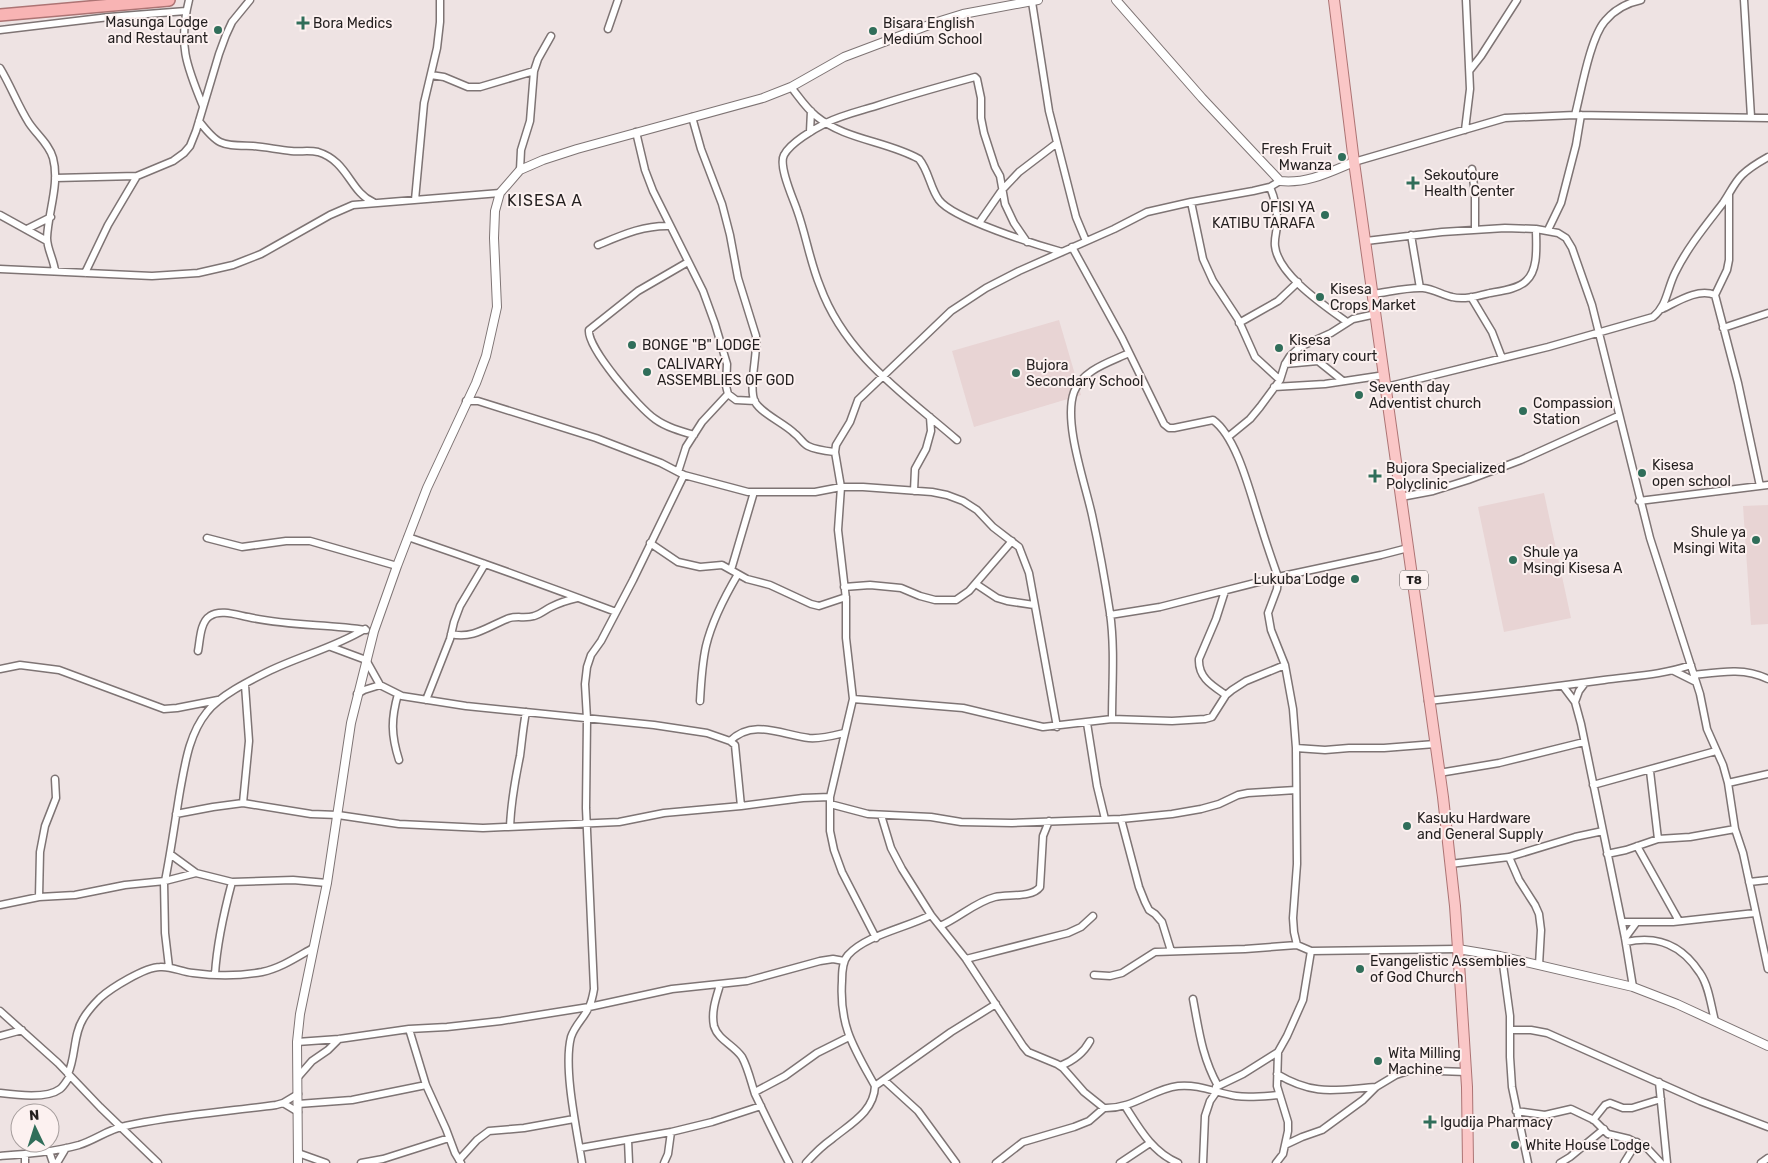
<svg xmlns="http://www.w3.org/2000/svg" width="1768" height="1163" font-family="Rubik,sans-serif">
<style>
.built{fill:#e8d4d4}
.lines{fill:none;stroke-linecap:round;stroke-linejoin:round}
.minor-casing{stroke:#7e7474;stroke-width:9}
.tertiary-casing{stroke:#7e7474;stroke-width:10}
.primary-casing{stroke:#ad7474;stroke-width:12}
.trunk-casing{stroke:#ad7474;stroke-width:14}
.minor{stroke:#fff;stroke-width:6}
.tertiary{stroke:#fff;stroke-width:8}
.primary{stroke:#fac7c7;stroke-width:10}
.trunk{stroke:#f8b4b4;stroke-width:11}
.poi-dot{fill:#306e5a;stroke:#fcf1f0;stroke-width:2}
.labels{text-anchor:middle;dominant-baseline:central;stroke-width:4;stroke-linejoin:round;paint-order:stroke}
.shield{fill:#fcf1f0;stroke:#645e5e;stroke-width:1}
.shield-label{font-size:12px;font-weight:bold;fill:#231f1f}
.poi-label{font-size:14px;fill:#231f1f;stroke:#fcf1f0;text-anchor:start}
.quarter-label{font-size:16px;letter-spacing:1px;fill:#231f1f;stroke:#fcf1f0}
</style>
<rect width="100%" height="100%" fill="#eee3e3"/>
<path class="built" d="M1059,320L1081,395L974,427L952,351Z
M1544,493L1571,618L1504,632L1478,507Z
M1768,505V624L1751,625L1743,506Z"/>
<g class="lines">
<g class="minor-casing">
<path id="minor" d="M189,0C178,44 186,65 203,106
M1744,0L1751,117
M1032,2L1049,111L1076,217L1086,241
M608,29L618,0
M0,30L109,17L186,11
M0,68C11,86 18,106 29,123C37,135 49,144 53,158C60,184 48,212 47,238C47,249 54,260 55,271
M1470,70L1481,56L1517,0
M431,75L444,77L468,87H480L534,71
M791,87C799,97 806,108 816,116C845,140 887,141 919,159C929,171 930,188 939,200C953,219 1037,245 1062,252
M1575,115C1581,92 1590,38 1605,21C1615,9 1626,3 1641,0
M692,117L701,149L722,204L730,235L738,278L756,336C758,353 748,388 755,402C762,414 784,423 794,433C800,437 802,443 808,446C816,450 826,451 835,452
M199,121C219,147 222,145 253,146C266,147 279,150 291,151C300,152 309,150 318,152C348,161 350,192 373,202
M1465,130L1470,89L1466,0
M636,132L645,170L653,191L703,291L715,324L727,364L726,386L728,394L736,400L755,401
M810,132L811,111
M1354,162L1505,118L1575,115L1768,118
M1472,169L1475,195V230
M520,170L521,150L530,121L534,71L538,59L551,36
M55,178L137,176
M1270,187C1275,199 1278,210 1277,224C1277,232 1274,238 1275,246C1278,275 1325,306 1347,322
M415,200L424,103L437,48L440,22V0
M1191,202L1203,259L1213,281L1238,319L1255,357L1280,380
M0,215L47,241
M979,223L1002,190L1019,172L1057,143
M27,229L51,217
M1548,230L1561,203L1576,145L1581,115
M1411,235L1420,288
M1366,241L1442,232L1505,228L1536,229L1558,233L1566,238L1572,248L1592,305L1650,538L1700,694L1707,729L1723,765L1728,783L1735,829L1743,853L1768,969
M598,245C622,235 644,225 670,226
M1072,247L1122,338L1164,424L1169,428H1174L1213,420C1238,438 1251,497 1261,526C1266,543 1272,560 1278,577L1277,589L1268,613L1271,630L1285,665L1293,709L1296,748L1297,864L1293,918L1294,932L1297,945L1311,951L1458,949
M688,262L638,291L589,330C587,348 639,408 655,419C666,427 680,431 694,435
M0,269L152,276L198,273L233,265L261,254L330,215L353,205L500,193
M85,273L108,225L137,176L173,161L184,153L190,146L196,131L219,54L226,35L232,22L250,0
M1373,294C1389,292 1407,287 1423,288C1434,289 1442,295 1452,297C1464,300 1478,296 1490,293C1501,291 1518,289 1526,281C1539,270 1536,244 1536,229
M1715,295L1727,270L1729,260V194
M1471,297L1492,332L1502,358
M1662,309C1677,302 1697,288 1715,295L1738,383L1760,486
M1239,323L1278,301L1298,282
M1723,328L1768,313
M1285,364L1318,361L1343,381
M1274,387L1325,384L1385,375
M1386,387L1548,347L1653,317C1667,306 1667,289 1675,273C1687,248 1706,225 1723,203C1730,193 1734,183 1742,175C1750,167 1759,162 1768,157
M466,401H478L596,438L661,463L684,475L748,492H815L841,487H863L932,492L947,495L963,501L977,510L993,527L1019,547L1029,573L1057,727
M1228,437L1250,419L1260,407L1280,380L1285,364L1290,356L1300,347L1331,333L1353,319L1376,314
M957,440C904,394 845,355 820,286C810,262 806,235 797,210C793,198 778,166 784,155C790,143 814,129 826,123C842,115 860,111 876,106C909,95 942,86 975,77L977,79L981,98V118L984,133L995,167L1000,176L1005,204L1014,223L1027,242
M678,472L686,447L702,422L728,394
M914,491L915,469L926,449L931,431L930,417
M1401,497L1433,491L1468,480L1521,460L1618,416
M1639,501L1768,485
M408,537C478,561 547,586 616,612
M207,538L242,547L286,541H310L397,566
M650,543L678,562L700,567L722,565L747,579L770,585L811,604L819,606L846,597
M731,570L754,492
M976,584L997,598L1007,601L1034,605
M844,587L870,585L901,588L920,596L935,600H956L969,591L1012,541
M1225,591L1216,619L1199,659C1198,678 1213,686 1226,695
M1110,615L1160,607L1278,577L1381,555L1408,548
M451,634C473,639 487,627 507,619C515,615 525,619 534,616C541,614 545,610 551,607C559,603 568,600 577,598
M331,647L366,660L380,685L402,696L466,706L654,725L707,733L730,741L735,745L741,806
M198,651C200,641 200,622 210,616C220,609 237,615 248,617C286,626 327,624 366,630
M0,669L20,665L59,670L164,709L177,708L218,700
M1674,671L1696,682
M1694,675C1719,672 1744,667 1768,679
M1563,686L1575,702L1581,724L1625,938L1633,987
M357,694L364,690L380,685
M398,694C391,719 391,735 399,760
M853,699L963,708L1043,727L1112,719L1172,721L1205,719L1212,717L1226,695L1232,690L1246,681L1285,665
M426,700L450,639L454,622L460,606L485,564
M700,701C701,682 702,664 706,646C712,621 725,596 738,574
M1428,701C1487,695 1545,688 1604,680C1633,676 1662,675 1691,665
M1575,702L1579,691L1585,683
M1112,719C1112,684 1115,648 1110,613C1105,580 1099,547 1092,515C1085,483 1063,422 1074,392C1082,370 1110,362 1129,353
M1087,723L1097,786L1105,819
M730,741C753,718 782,735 809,738C821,739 832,736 844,733
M1296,748L1325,750L1349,748H1384L1435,744
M1650,771L1658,839
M1439,773L1499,763L1584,742
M1728,783L1768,774
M1593,785L1716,751
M243,803L249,741L245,685
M830,804L868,814L931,817L961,822L1012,823L1121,819L1172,814L1201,809L1219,804L1238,795L1248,793L1296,790
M176,814L213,807L243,803L311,814L338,815L399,824L483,828L619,822L664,813L741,806L803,798L830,797
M881,815L891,848L902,869L931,915L966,959L1023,1046L1028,1052L1057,1064L1063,1068L1084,1092L1104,1108C1134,1109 1152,1089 1178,1086C1200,1084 1216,1093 1236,1096C1250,1098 1265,1096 1279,1095
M1121,819L1139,887L1145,902L1149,910L1155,914L1162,922L1171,951
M510,827C511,802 515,780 520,756C522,741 523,727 526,712
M1637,846L1679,921
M170,854L196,873
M1607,854L1626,850L1658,839L1690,837L1735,829
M1509,857L1519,880L1535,905L1539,914L1541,930L1539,965
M1450,864L1509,857L1575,837L1603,831
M165,881C171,851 175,821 180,791C185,764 189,734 207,712C219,696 249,681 267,672C299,656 334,648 365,629
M164,882L165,933L169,967
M1749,882L1768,880
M39,897L40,852L45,826L56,798L55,779
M0,905L39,897L75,895L125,885L165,881L196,873L232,882L293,880L327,883
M1622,922H1673L1755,913
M940,926C959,918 975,902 995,897C1008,894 1032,898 1040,887L1043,836L1049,821
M876,938L842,872L834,850L830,831V797L853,699L846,638V599L838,530L841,487L835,452L836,445L850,422L858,400L951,311L986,288L1019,271L1114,229L1147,212L1191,202L1253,191L1270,187L1280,181
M1625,938L1636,923
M1626,942C1658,935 1682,945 1700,973C1709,986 1711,1006 1715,1021
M1502,957L1510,1016V1057L1512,1087L1528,1163
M966,959L1068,933L1081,927L1093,916
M215,974C217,943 224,912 232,882
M1094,975L1110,976L1122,973L1155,952L1245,949L1297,945
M720,985C716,998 711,1012 714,1026C718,1040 734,1045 742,1057C748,1068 751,1082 755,1094C766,1117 777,1140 789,1163
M1193,999C1199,1031 1202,1057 1218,1086
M0,1011L58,1063L100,1107L158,1163
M409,1029L426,1085L446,1129L455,1153L461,1163
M1510,1030H1531L1547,1033L1700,1101L1768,1127
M0,1036L22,1030
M297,1042L339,1039L409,1029L447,1027L501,1021L589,1007L672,989L747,981L820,961L833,959L844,961
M1060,1066C1073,1061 1083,1054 1090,1041
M68,1074C76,1056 73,1035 83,1019C87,1012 94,1004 100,998C111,988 145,967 160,967C171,966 182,972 193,973C215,976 240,976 262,972C281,968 297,957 313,948
M1277,1074C1314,1096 1334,1090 1376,1087
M298,1077L312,1061L328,1050L339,1039
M884,1080L918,1111L956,1163
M1659,1082L1667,1163
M875,1086L951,1032L996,1004
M1216,1087L1243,1074L1278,1052
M755,1092L785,1076L817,1053L849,1037
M0,1093C16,1095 47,1099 60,1089C64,1086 67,1080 70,1076
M283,1103L298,1112
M298,1104L352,1100L426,1085
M1125,1106C1139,1128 1152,1152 1178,1163
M1516,1111L1545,1115L1571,1109L1594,1120L1608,1134L1629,1139L1647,1148L1661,1163
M1593,1120L1605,1105L1610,1103L1623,1108H1632L1661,1099
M628,1140L629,1163
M1285,1145L1302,1137L1322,1130L1363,1100L1376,1087L1396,1075L1411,1070L1466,1072
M580,1148L671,1132L712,1122L761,1106
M49,1151L53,1163
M298,1153L326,1163
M0,1156C26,1154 54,1152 79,1145C95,1140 109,1129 125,1126C174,1115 225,1112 276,1105L283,1103L298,1094
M459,1160L477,1140L489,1131L524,1128L574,1119
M25,1163V1154
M57,1163L66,1148
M361,1163L383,1159L449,1138
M582,1163C577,1131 563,1068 571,1037C575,1025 584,1018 589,1007C592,1001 593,995 594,989L586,808L587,719L585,684L587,667L591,655L601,641L633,580L684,475
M664,1163L668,1154L671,1132
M806,1163C814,1154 822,1146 832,1139C850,1124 874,1112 875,1086C854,1048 839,1026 842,981C842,973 842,962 848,955C866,935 906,928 931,915
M996,1163L1023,1142L1074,1127L1089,1121L1104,1108
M1120,1163L1150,1143
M1203,1163L1205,1116L1210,1101L1217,1091
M1276,1163L1283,1154L1288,1131V1122L1277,1086L1278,1052L1287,1036L1303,1000L1311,951
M1560,1163L1570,1157L1604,1129
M1624,1163L1637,1142
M1761,1163L1768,1158"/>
</g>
<g class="tertiary-casing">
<path id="tertiary" d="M1116,0L1202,98L1280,181C1307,184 1330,172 1354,162
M1458,949L1500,956L1633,987L1677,1004L1768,1046
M298,1163L297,1042L300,1014L327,883L351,723L374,631L397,566L427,488L476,383L486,356L497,307L494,238L495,211L500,193L520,170L543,160L577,149L763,98L791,87L844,57L937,22L963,14L1038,0"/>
</g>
<g class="primary-casing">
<path id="primary" d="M1334,0L1354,162L1443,797L1455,906L1460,978L1467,1087L1468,1163"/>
</g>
<g class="trunk-casing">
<path id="trunk" d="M0,15L169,0"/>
</g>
<use href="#minor" class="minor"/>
<use href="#tertiary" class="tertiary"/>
<use href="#primary" class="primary"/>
<use href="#trunk" class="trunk"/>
</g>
<g class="poi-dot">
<path d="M300.5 15.5h5v5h5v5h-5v5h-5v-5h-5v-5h5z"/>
<circle cx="218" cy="30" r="5"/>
<circle cx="873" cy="31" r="5"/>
<circle cx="1342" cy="157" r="5"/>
<path d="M1410.5 175.5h5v5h5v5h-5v5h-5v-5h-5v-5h5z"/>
<circle cx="1325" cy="215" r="5"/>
<circle cx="1320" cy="297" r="5"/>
<circle cx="632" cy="345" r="5"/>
<circle cx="1279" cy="348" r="5"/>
<circle cx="647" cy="372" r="5"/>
<circle cx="1016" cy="373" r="5"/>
<circle cx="1359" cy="395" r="5"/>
<circle cx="1523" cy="411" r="5"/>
<circle cx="1642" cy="473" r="5"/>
<path d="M1372.5 468.5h5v5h5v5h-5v5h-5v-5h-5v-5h5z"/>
<circle cx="1756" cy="540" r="5"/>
<circle cx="1513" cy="560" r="5"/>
<circle cx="1355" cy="579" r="5"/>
<circle cx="1407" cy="826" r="5"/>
<circle cx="1360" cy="969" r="5"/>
<circle cx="1378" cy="1061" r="5"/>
<path d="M1427.5 1114.5h5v5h5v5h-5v5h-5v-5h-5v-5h5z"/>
<circle cx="1515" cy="1145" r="5"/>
</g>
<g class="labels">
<rect class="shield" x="1400" y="570.5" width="28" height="19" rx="4"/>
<g class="shield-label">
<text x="1414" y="580">T8</text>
</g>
<g class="poi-label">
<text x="208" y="22" text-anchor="end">Masunga Lodge<tspan x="208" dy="16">and Restaurant</tspan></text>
<text x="313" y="23">Bora Medics</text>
<text x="883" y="23">Bisara English<tspan x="883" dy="16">Medium School</tspan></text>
<text x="1332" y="149" text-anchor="end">Fresh Fruit<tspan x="1332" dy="16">Mwanza</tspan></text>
<text x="1424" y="175">Sekoutoure<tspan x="1424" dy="16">Health Center</tspan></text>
<text x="1315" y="207" text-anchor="end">OFISI YA<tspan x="1315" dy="16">KATIBU TARAFA</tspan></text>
<text x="1330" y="289">Kisesa<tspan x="1330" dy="16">Crops Market</tspan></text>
<text x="1289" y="340">Kisesa<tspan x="1289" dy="16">primary court</tspan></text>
<text x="642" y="345">BONGE "B" LODGE</text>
<text x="657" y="364">CALIVARY<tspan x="657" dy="16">ASSEMBLIES OF GOD</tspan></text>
<text x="1026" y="365">Bujora<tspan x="1026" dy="16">Secondary School</tspan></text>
<text x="1369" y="387">Seventh day<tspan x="1369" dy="16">Adventist church</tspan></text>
<text x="1533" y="403">Compassion<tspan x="1533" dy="16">Station</tspan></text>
<text x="1652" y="465">Kisesa<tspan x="1652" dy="16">open school</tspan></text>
<text x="1386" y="468">Bujora Specialized<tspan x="1386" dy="16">Polyclinic</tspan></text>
<text x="1746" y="532" text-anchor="end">Shule ya<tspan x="1746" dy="16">Msingi Wita</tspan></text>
<text x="1523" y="552">Shule ya<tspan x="1523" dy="16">Msingi Kisesa A</tspan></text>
<text x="1345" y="579" text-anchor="end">Lukuba Lodge</text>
<text x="1417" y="818">Kasuku Hardware<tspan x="1417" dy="16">and General Supply</tspan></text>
<text x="1370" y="961">Evangelistic Assemblies<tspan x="1370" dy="16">of God Church</tspan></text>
<text x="1388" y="1053">Wita Milling<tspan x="1388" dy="16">Machine</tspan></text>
<text x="1440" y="1122">Igudija Pharmacy</text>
<text x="1525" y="1145">White House Lodge</text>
</g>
<g class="quarter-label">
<text x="545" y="200">KISESA A</text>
</g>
</g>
<g transform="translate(35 1128) rotate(356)"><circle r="24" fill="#fcf1f0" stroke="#a59d9c"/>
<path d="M0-4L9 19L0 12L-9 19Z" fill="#306e5a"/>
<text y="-8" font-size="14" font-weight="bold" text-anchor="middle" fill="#231f1f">N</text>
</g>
</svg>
